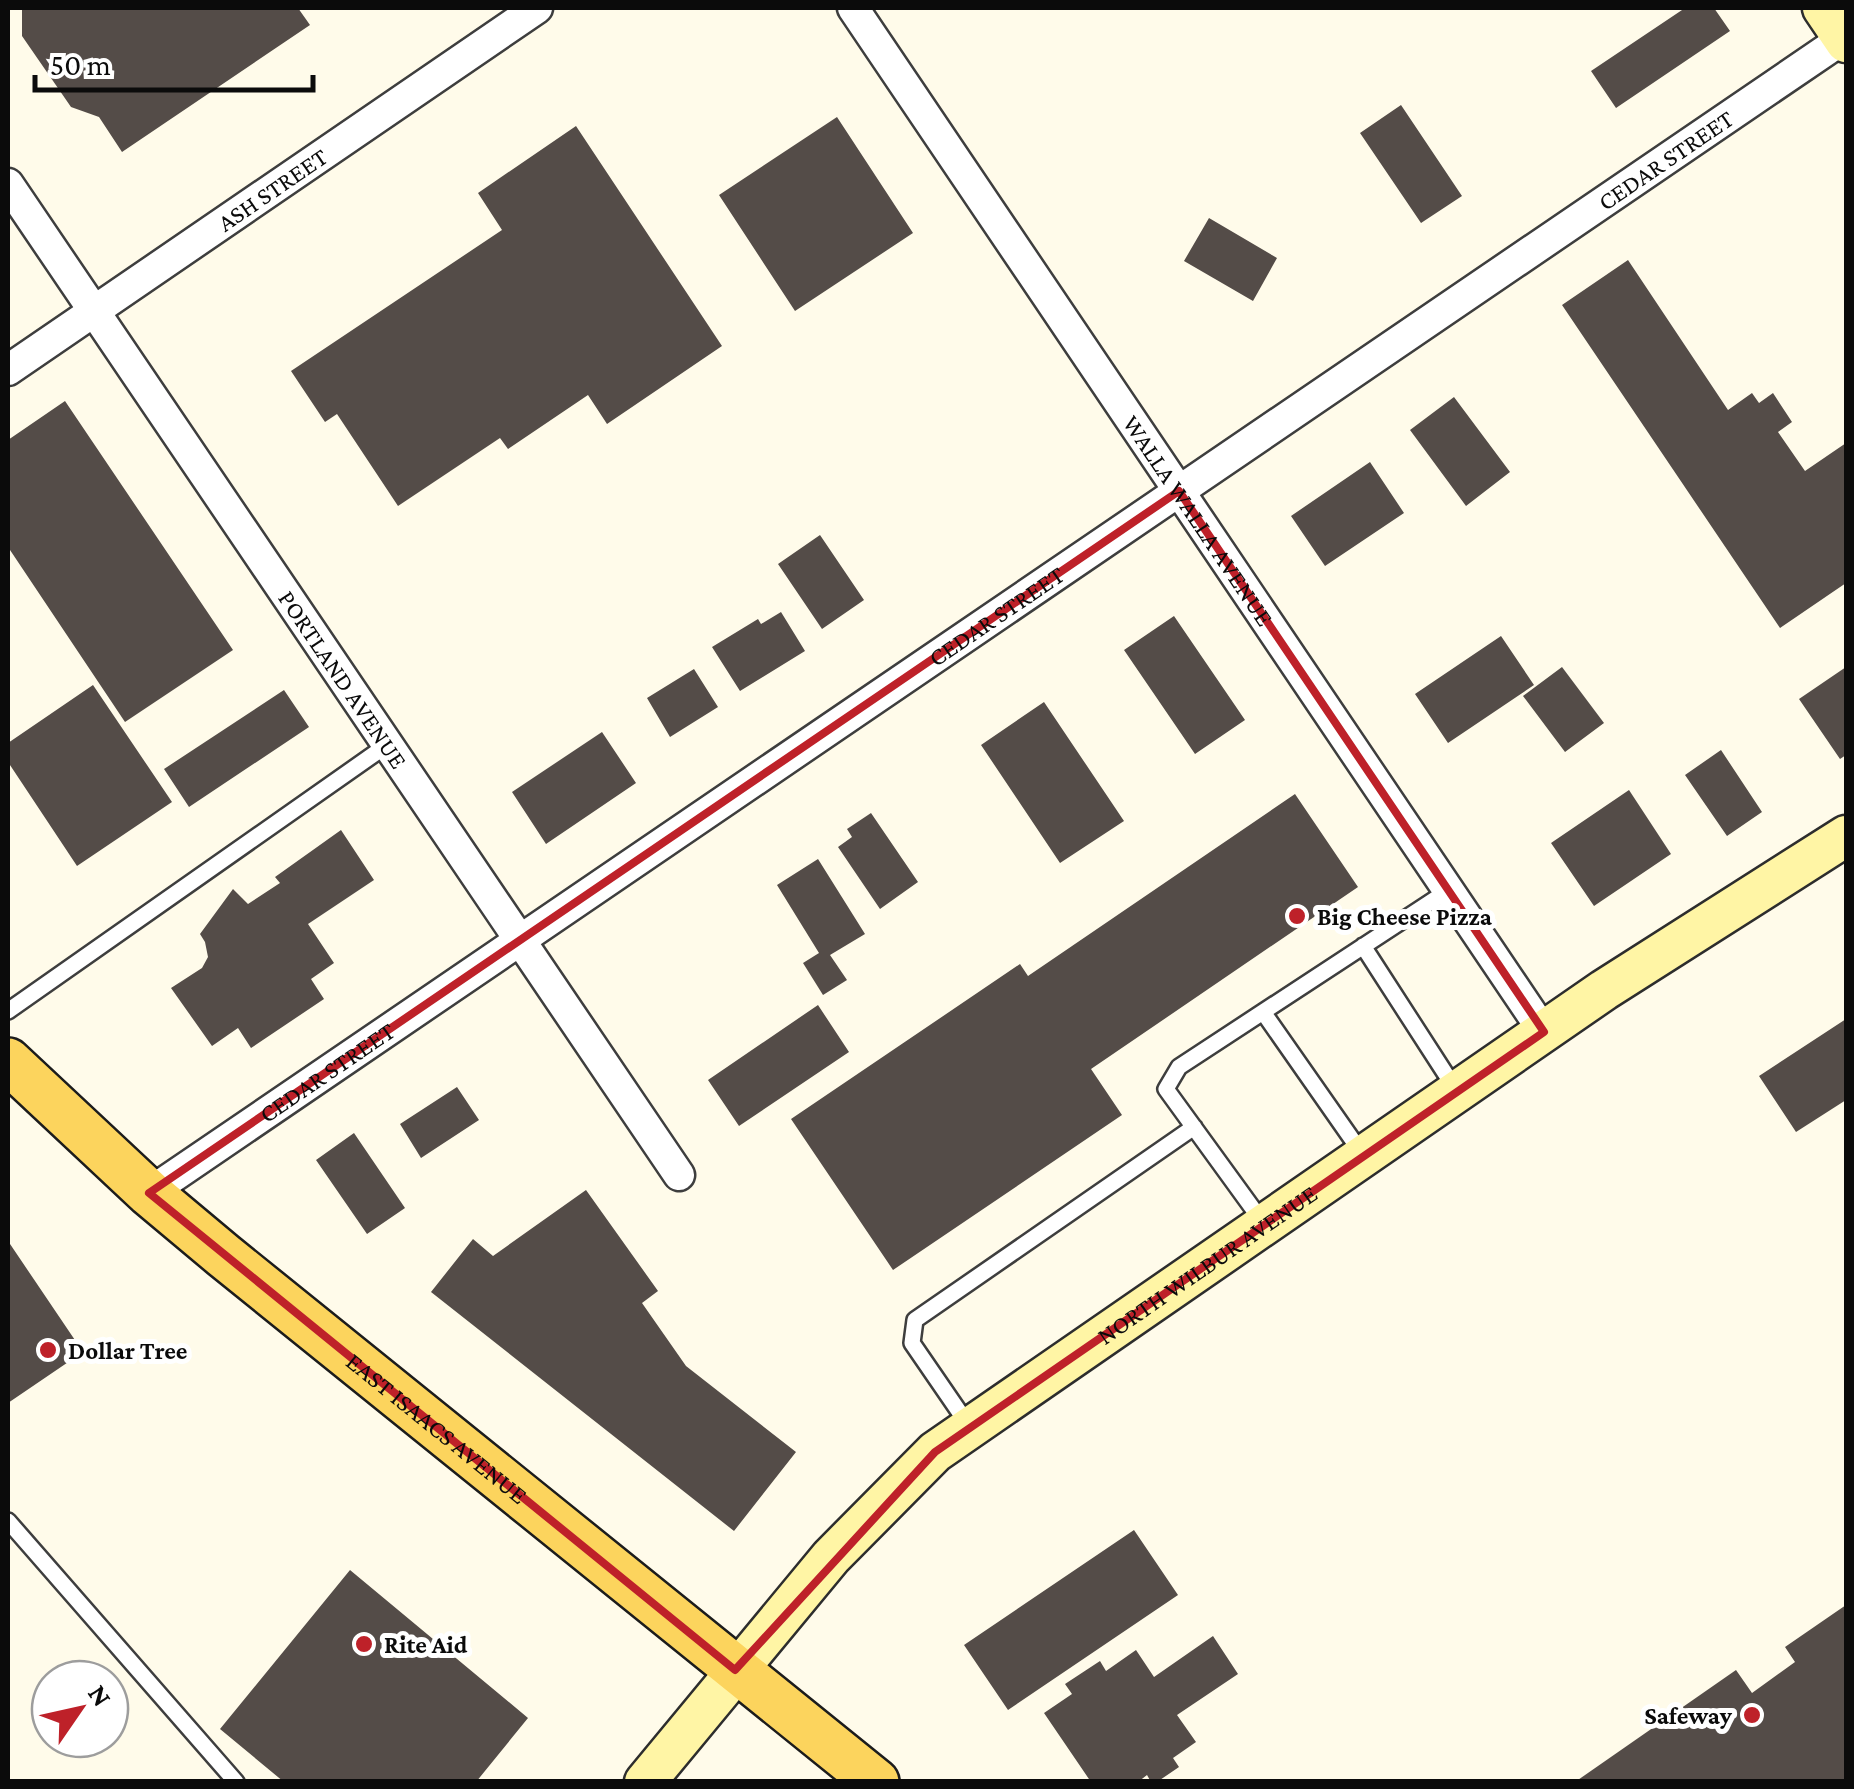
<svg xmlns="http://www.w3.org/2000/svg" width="1854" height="1789" font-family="'Crimson Pro',serif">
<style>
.building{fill:#544c48}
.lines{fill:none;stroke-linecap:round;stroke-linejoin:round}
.service-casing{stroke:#3e3e3e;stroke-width:20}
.minor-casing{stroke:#3e3e3e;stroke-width:35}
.secondary-casing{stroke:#2d2d2d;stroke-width:45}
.primary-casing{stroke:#1c1c1c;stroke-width:50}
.service{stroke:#fff;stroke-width:15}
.minor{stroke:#fff;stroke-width:30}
.secondary{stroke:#fff5a5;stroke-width:40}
.primary{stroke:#fcd45d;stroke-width:45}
.marked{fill:none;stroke:#be2129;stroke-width:8;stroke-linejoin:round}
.poi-dot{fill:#be2129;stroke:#fff;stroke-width:4}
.labels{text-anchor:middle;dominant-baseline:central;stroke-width:10;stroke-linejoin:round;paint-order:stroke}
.street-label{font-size:25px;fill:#0b0b0b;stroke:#fff}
.poi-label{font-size:25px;font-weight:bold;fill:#0b0b0b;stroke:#fff;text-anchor:start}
</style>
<rect width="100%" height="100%" fill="#fffbea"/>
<path class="building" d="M22,8H298L310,25L122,152L99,117L71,107L22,36Z
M1685,8H1714L1730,31L1616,108L1591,71Z
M1401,105L1462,196L1421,223L1360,133Z
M837,117L913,233L795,311L719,195Z
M576,126L722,346L607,424L588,395L508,449L500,438L398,506L337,414L325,422L291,371L502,230L478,193Z
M1209,218L1277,258L1253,301L1184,261Z
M1628,260L1728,410L1752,393L1759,403L1773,393L1792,422L1778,432L1805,471L1846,443V583L1780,628L1562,305Z
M1454,397L1510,472L1466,506L1410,430Z
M65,401L233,650L125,722L8,547V440Z
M1370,462L1404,513L1325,566L1291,516Z
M820,535L864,600L822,629L778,564Z
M781,612L805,651L740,691L712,647L758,619L761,624Z
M1174,616L1245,720L1195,754L1124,650Z
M1501,636L1534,685L1448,743L1415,694Z
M1562,667L1604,723L1565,752L1523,696Z
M1846,667V755L1840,759L1799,699Z
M694,669L718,707L670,737L647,698Z
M93,685L172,802L77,866L8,762V743Z
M284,690L309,727L189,807L164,769Z
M1044,702L1124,821L1060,863L981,745Z
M602,732L636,783L546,844L512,792Z
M1721,750L1762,812L1727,836L1685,775Z
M1629,790L1671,854L1594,906L1551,843Z
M1295,794L1358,887L1091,1069L1122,1115L893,1270L791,1119L1020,964L1028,976Z
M871,813L918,882L880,909L838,847L852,837L847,829Z
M341,830L374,880L308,924L334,963L311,979L324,999L251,1048L238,1028L212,1046L171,988L202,968L208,957L205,942L200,934L233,889L248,904L280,883L275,877Z
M818,859L865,934L830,955L847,980L823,995L803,963L819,953L777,885Z
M818,1005L849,1052L739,1126L708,1080Z
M1846,1019V1100L1796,1132L1759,1076Z
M457,1087L479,1120L421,1158L400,1124Z
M354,1133L405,1208L367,1234L316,1160Z
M586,1190L658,1291L642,1303L686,1366L796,1452L734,1531L431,1292L473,1239L493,1256Z
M8,1241L83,1352L8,1403Z
M1134,1530L1178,1595L1008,1710L964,1645Z
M350,1570L528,1718L476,1782H284L220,1729Z
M1846,1605V1782H1575L1736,1670L1752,1693L1795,1662L1785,1647Z
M1213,1636L1238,1674L1177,1715L1196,1742L1173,1758L1179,1767L1157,1782H1151L1147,1775L1138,1782H1091L1044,1713L1072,1694L1065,1684L1100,1661L1106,1671L1136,1650L1154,1677Z"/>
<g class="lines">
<g class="service-casing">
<path id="service" d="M1363,946L1456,1090
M8,1011L387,745
M1263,1012L1363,1155
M1264,1224L1166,1089L1179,1067L1449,890
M969,1426L912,1343L915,1320L1194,1127
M8,1521L236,1782"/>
</g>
<g class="minor-casing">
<g id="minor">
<path id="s1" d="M853,8L1544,1032"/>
<path id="s2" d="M8,184L679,1175"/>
<path id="s3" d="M8,370L537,8"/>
<path id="s4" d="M149,1193L1844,38"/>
</g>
</g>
<g class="secondary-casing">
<g id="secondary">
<path d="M1823,8L1846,42"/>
<path id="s5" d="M645,1782L831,1557L935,1452L1604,990L1846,836"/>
</g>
</g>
<g class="primary-casing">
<g id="primary">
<path id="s6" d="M8,1061L149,1193L223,1255L876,1782"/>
</g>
</g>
<use href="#service" class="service"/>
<use href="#minor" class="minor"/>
<use href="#secondary" class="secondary"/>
<use href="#primary" class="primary"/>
</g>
<path class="marked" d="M1179,491L1544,1032L935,1452L735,1670L149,1193Z"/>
<g class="poi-dot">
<circle cx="1297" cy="916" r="10"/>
<circle cx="48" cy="1350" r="10"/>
<circle cx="364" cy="1644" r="10"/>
<circle cx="1752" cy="1715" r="10"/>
</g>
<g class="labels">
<g class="street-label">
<text stroke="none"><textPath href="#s4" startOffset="1835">CEDAR STREET</textPath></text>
<text stroke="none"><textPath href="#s3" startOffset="320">ASH STREET</textPath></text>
<text stroke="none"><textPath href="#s1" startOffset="618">WALLA WALLA AVENUE</textPath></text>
<text stroke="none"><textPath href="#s4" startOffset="1025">CEDAR STREET</textPath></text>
<text stroke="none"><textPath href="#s2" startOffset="598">PORTLAND AVENUE</textPath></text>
<text stroke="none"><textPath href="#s4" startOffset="215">CEDAR STREET</textPath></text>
<text stroke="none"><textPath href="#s5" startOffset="770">NORTH WILBUR AVENUE</textPath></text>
<text stroke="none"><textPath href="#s6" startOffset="565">EAST ISAACS AVENUE</textPath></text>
</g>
<g class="poi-label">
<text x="1317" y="916">Big Cheese Pizza</text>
<text x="68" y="1350">Dollar Tree</text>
<text x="384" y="1644">Rite Aid</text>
<text x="1732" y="1715" text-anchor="end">Safeway</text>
</g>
</g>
<rect width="1854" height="1789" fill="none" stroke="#0b0b0b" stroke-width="20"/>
<g transform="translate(80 1709) rotate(56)"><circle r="48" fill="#ffffff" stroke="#9d9d9d" stroke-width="2.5"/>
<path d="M0-8L18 38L0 25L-18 38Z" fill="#be2129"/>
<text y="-15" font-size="28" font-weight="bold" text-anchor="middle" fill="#0b0b0b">N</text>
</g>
<path d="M35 75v15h278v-15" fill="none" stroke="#0b0b0b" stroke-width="5"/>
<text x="50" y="75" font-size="30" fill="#0b0b0b" stroke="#ffffff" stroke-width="8" paint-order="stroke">50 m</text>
</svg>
